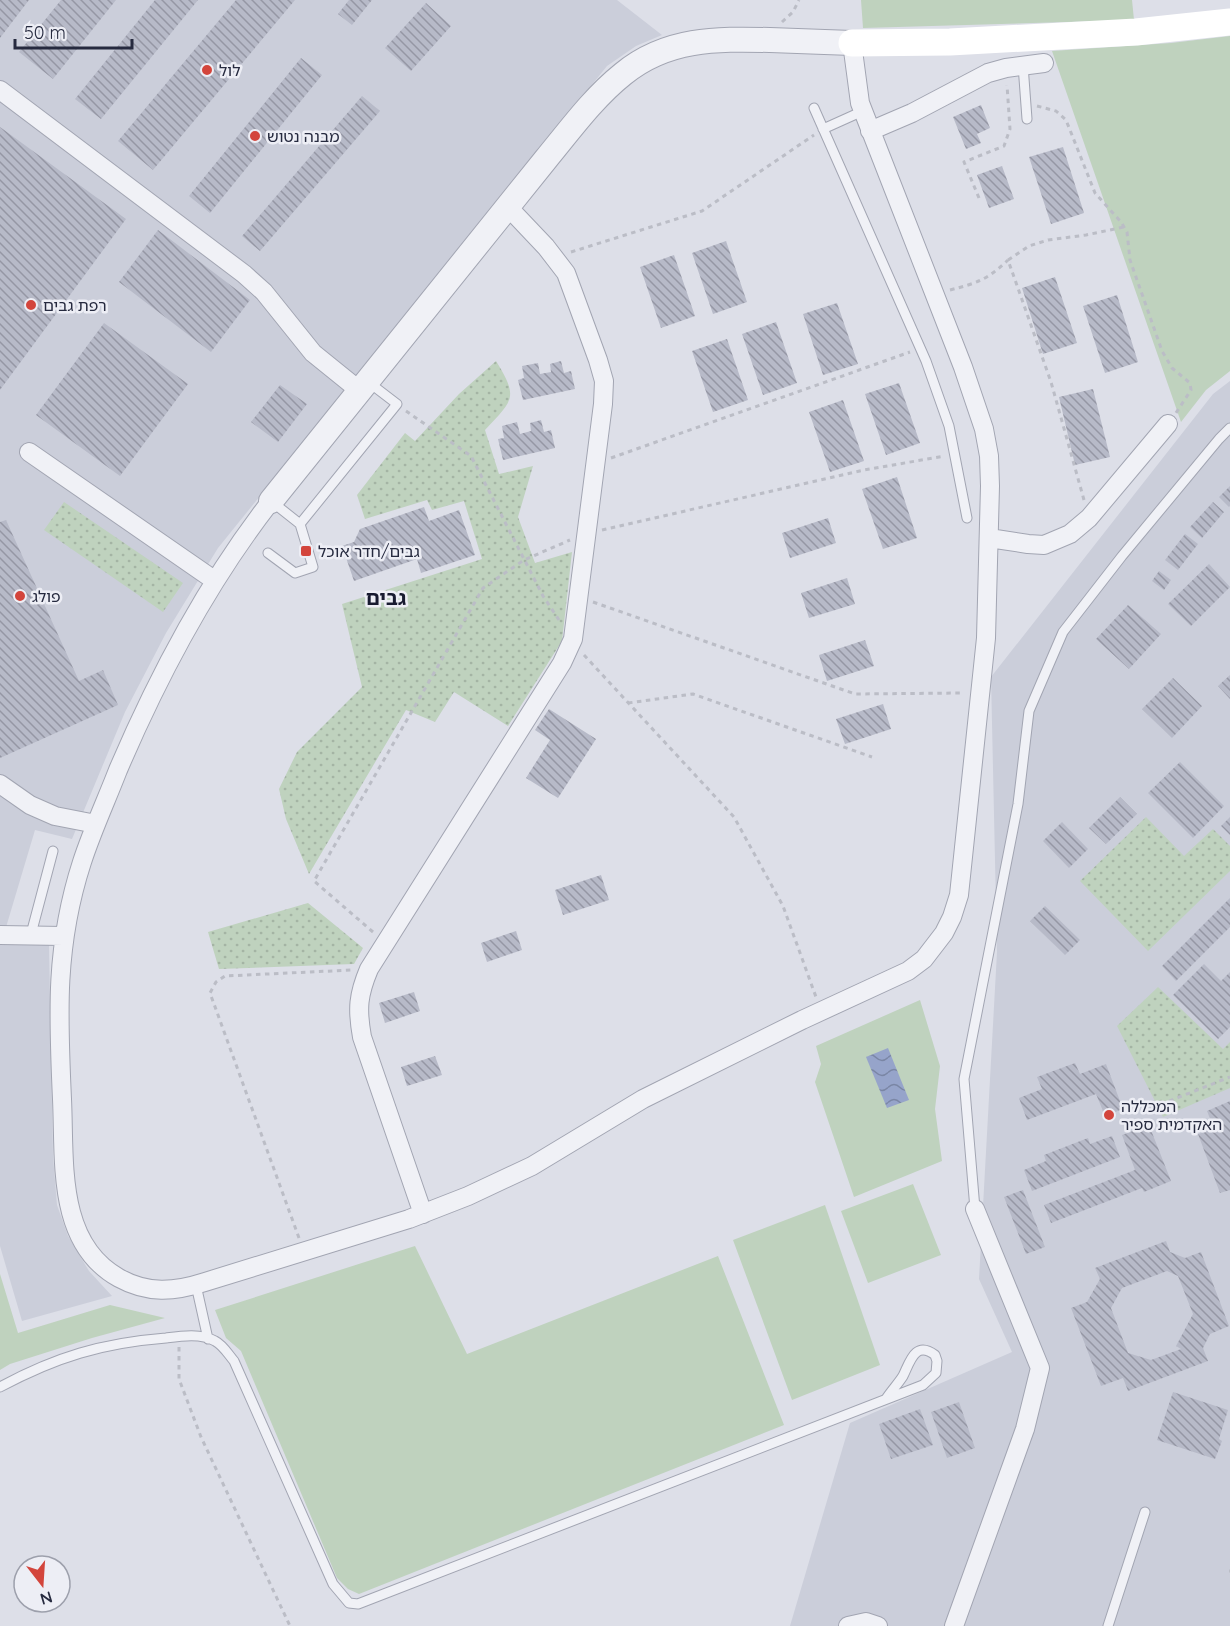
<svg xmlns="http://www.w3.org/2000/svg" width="1230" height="1626" font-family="Quicksand,'Noto Sans Hebrew',sans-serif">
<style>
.built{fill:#cbceda}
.grass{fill:#bfd2be}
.park{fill:url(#park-dots)}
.water{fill:url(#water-waves)}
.building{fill:url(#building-back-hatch);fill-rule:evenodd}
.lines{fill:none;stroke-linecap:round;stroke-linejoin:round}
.service-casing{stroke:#a2a5b2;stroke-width:11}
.minor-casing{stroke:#a2a5b2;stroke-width:20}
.tertiary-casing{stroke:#a2a5b2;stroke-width:26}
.path{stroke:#bbbdc6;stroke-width:3;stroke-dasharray:4.5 4.5;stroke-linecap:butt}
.service{stroke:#f0f1f6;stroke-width:9}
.minor{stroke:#f0f1f6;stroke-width:18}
.tertiary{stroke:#f0f1f6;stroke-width:24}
.secondary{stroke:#fff;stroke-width:27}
.poi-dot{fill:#d3453c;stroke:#edeef5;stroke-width:2}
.labels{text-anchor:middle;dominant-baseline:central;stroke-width:5;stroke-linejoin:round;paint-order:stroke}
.poi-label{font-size:16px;fill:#262a3f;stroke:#edeef5;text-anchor:start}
.quarter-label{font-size:20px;font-weight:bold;fill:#181b30;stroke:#edeef5}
</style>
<defs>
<pattern id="park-dots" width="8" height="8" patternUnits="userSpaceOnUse" patternTransform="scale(1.5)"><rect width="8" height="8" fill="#bfd2be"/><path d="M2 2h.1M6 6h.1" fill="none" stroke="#a4b4a4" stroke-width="1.8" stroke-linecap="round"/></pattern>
<pattern id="water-waves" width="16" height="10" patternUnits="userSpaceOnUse" patternTransform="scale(1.5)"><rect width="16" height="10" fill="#96a4ca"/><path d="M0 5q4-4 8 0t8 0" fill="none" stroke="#7a86a5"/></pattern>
<pattern id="building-back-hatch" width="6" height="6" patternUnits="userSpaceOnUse" patternTransform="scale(1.5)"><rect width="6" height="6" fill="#b7bac8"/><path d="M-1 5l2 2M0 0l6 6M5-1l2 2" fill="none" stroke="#9597a4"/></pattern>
</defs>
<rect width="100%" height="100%" fill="#dddfe8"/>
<path class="built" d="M0,0H617L662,35L636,46L607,66L218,548L166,633L125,712L72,839L35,830L1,944H49L53,1157L57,1205L68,1236L89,1271L112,1296L22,1321L0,1246Z
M1230,381V1626H790L850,1423L1012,1352L979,1279L997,952L991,677L1213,394Z"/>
<path class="grass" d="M861,0H1132L1134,20L863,28Z
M1230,36V371L1206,390L1181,422L1052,51L1171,43Z
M920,1000L940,1066L935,1109L942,1161L854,1197L815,1082L821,1064L816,1046Z
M913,1184L941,1255L868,1283L841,1211Z
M825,1205L880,1365L792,1400L733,1240Z
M415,1246L467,1354L718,1256L784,1425L359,1594L348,1589L337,1578L241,1351L226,1338L215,1310Z
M0,1274L18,1333L110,1305L165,1318L92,1338L10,1364L0,1370Z"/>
<path class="park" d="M496,361C519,398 513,400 485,430L499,474L533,466L518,517L535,563L572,552L562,641L508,726L454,692L435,722L406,710L309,874L286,819L279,789L297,752L362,687L342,604L482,559L464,501L432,510L427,500L365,519L357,495L405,433L415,441L459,394Z
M64,502L183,583L163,612L44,530Z
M1146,817L1184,856L1213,829L1230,846V871L1148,951L1080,881Z
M308,903L363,948L354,964L219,969L208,932Z
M1158,987L1223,1049L1230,1042V1088L1163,1117L1117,1026Z"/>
<path class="water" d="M888,1048L909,1100L887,1108L866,1057Z"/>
<path class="building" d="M0,0H29L0,38Z
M61,0H116L53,79L19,52Z
M155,0H198L101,119L75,99Z
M236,0H295L153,170L118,141Z
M349,0H372L352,25L338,14Z
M426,3L451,26L411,71L385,48Z
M301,58L322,75L210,213L189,196Z
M362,96L380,111L260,251L242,236Z
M981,105L990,128L977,134L981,143L966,149L953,117Z
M0,127L126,219L0,390Z
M1063,147L1084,213L1051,224L1029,157Z
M1002,166L1014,199L989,208L977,175Z
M158,230L250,300L211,352L119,282Z
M726,241L747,302L713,314L692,253Z
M674,255L695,316L661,328L640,267Z
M1055,277L1077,343L1043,354L1022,288Z
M1117,295L1138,362L1105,373L1083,306Z
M837,303L858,364L823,375L803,314Z
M776,322L797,383L763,395L742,334Z
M104,323L188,384L120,476L36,415Z
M727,339L748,400L713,412L692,351Z
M561,361L564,373L571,371L575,389L523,400L518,380L524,378L522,366L538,363L540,374L551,372L550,364Z
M899,383L920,443L886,455L865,394Z
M280,385L307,404L278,442L251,422Z
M1093,389L1110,457L1075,465L1059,397Z
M843,400L864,461L830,472L809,412Z
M541,420L544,432L551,430L555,448L503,460L498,439L504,438L502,426L517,422L520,434L531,431L530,423Z
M897,477L917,538L883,549L862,489Z
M1230,486V506L1229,507L1219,497Z
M1213,502L1224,512L1202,538L1190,527Z
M424,507L429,521L459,510L475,555L421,573L417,559L354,581L342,546L354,542L360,529Z
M828,518L836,543L790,558L782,533Z
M6,520L79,681L103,670L118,705L0,758V522Z
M1185,534L1198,544L1178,570L1165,560Z
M1209,564L1230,587L1191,626L1168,604Z
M1159,571L1171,580L1164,590L1152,581Z
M847,578L855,604L809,618L801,593Z
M1128,605L1161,634L1129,669L1096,639Z
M865,640L874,666L827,681L819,655Z
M1230,675V699L1218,686Z
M1173,678L1202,706L1172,738L1142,709Z
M883,704L891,729L845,744L836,719Z
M549,709L596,739L558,798L526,778L550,740L535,730Z
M1180,762L1224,806L1193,838L1148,793Z
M1120,797L1137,814L1106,844L1089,828Z
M1230,817V835L1221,826Z
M1062,822L1088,849L1069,868L1043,841Z
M601,875L609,900L563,915L555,890Z
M1230,898V927L1176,981L1162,966Z
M1045,906L1080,940L1065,955L1030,921Z
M516,931L522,950L487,962L481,943Z
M1204,964L1221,981L1230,972V1027L1218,1039L1173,995Z
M414,992L420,1011L385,1023L379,1003Z
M435,1056L442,1075L407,1086L401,1067Z
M1075,1063L1080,1074L1106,1064L1123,1109L1105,1116L1096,1094L1027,1120L1019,1098L1042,1089L1037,1077Z
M1230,1101V1190L1220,1193L1198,1134L1214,1129L1207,1111Z
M1149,1125L1171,1181L1144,1192L1142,1188L1051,1223L1044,1205L1135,1170L1122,1135Z
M1112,1136L1120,1157L1032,1191L1024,1170L1046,1161L1044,1155L1088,1138L1090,1144Z
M1023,1190L1045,1247L1026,1254L1004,1197Z
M1166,1241L1170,1252L1185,1258L1201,1252L1229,1326L1210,1334L1203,1348L1208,1361L1128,1391L1123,1378L1101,1386L1071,1308L1087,1302L1100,1279L1095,1268ZM1167,1271L1178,1276L1193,1314L1176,1346L1181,1349L1151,1360L1128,1353L1111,1308L1122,1288Z
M1173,1392L1228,1410L1219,1439L1222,1441L1215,1459L1157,1440Z
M959,1402L975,1448L947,1458L931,1412Z
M920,1409L933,1445L891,1459L879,1424Z"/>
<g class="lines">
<g class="service-casing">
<path id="service" d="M1023,65L1027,119
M814,108L926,361L949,426L967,518
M823,129L863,111
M271,501L300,524L397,404L367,381
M268,553L295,573L313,567L300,524
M31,934L53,851
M975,1209L964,1079L1018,804L1029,711L1063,632L1122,556L1219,439L1230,428
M196,1285L208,1339
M0,1387C56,1357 102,1343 166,1338C181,1336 201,1333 215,1341C223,1345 228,1354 234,1361L333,1584L349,1603L358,1604L923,1385L936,1373L937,1361L935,1355C915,1340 910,1362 903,1376C898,1384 891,1391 886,1399
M1108,1626L1145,1512"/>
</g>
<g class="minor-casing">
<path id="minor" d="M0,90L244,274L264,292L313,353L360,391
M870,131L912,113L988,73L1006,68L1044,63
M29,452L214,580
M271,501C207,583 159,674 118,770C106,801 92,831 82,862C55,945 58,1014 62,1099C65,1161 56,1243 119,1278C148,1294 174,1292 205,1282L409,1219L468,1196L532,1166L643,1099L802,1020L908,971L924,959L944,933L952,917L959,895L986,638L990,486L989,456L984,429L963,367L860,103L852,43
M989,538L1028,544L1044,545L1070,534L1089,518L1168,424
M0,784L30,805L55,816L96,824
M0,935L63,936
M423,1214L362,1037C357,1009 358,995 369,969L562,663L573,639L603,404L604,381L598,360L566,273L546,247L508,207
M848,1626L866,1622L878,1626
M954,1626L1025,1429L1040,1368L975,1209"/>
</g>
<g class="tertiary-casing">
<path id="tertiary" d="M271,501L546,159C570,130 593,98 623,74C667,38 716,39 770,40C797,41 825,42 852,43"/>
</g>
<path class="path" d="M782,22L793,12L799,0
M1037,106L1056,111L1066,120L1095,193L1121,222L1127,232L1130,260L1162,351L1172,368L1190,383L1191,390L1176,413
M979,198L964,162L1004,146L1010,129L1007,85
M571,252L702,211L814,135
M950,290C977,283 987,280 1008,260
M406,411L471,456L543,596L559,620
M611,458L910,352
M1084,500L1051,382L1008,260L1029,246L1048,240L1086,235L1124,227
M602,530L864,470L945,456
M593,602L855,694L964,693
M584,655L734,817L783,906L816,997
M628,703L693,694L872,757
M373,932L314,881L483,588L524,560L570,540
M1144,1111L1230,1077
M299,1238L210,993L216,982L225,976L352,970
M179,1347V1379L201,1437L290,1626
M1229,1571H1230"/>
<use href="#service" class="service"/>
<use href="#minor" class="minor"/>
<use href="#tertiary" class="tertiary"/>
<path class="secondary" d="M852,43L950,42L1136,32L1230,22"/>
</g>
<g class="poi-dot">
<circle cx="207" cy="70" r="6"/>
<circle cx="255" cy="136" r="6"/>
<circle cx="31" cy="305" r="6"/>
<rect x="300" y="545" width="12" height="12" rx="3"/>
<circle cx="20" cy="596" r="6"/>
<circle cx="1109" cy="1115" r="6"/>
</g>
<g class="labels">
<g class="poi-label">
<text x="219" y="70">לול</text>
<text x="267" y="136">מבנה נטוש</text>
<text x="43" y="305">רפת גבים</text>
<text x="318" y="551">גבים/חדר אוכל</text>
<text x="32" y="596">פולג</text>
<text x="1121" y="1106">המכללה<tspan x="1121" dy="18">האקדמית ספיר</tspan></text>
</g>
<g class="quarter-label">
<text x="386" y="597">גבים</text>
</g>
</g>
<g transform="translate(42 1584) rotate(163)"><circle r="28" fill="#edeef5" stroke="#9da0ac" stroke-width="1.5"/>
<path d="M0-4.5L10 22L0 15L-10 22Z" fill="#d3453c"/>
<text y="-9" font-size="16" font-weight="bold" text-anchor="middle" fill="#262a3f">N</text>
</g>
<path d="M15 39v9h117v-9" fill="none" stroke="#262a3f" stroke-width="3"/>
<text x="24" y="39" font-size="18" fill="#262a3f" stroke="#edeef5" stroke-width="4.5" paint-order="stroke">50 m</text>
</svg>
